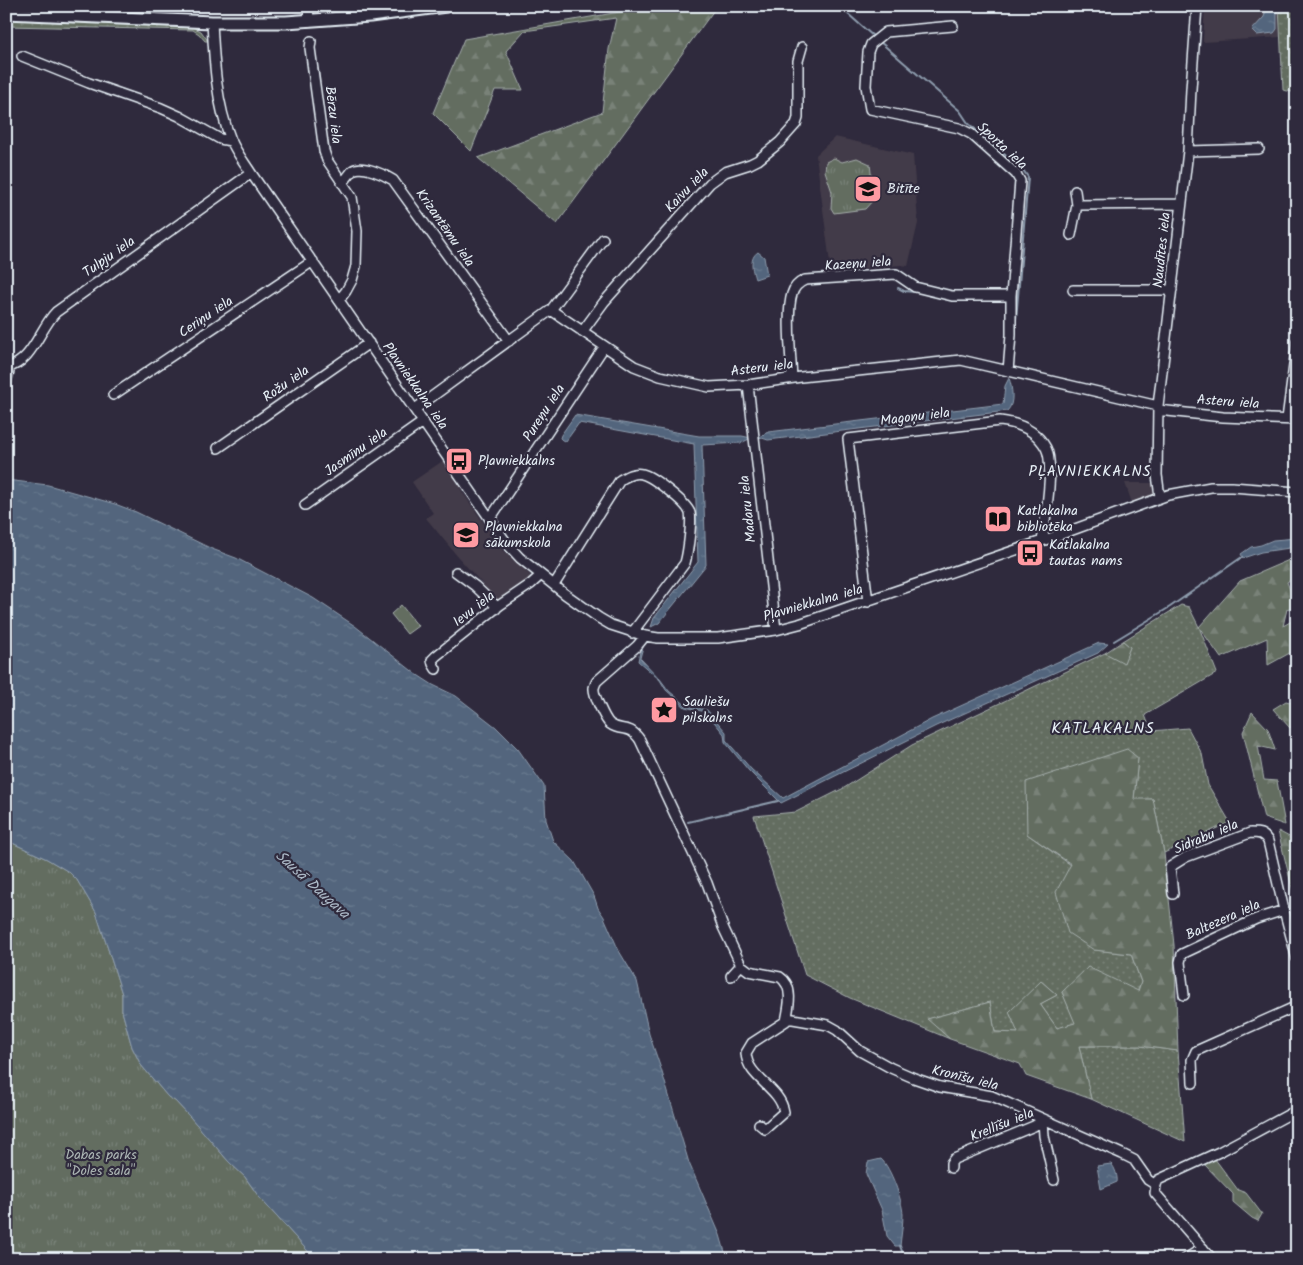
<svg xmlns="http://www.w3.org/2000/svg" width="1303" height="1265" font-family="Kalam,sans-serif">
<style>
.built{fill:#433b48}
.grass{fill:url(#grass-dots);stroke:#a6afac}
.forest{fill:url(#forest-firs);stroke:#a6afac}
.park{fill:url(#park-tufts);stroke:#a6afac}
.pitch{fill:#636d61;stroke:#a6afac}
.water{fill:url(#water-ripples);stroke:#8e9dae}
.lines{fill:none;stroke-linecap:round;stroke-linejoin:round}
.stream{stroke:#8e9dae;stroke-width:2}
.minor-casing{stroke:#e8f1f8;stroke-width:12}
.major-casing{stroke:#e8f1f8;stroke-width:15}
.minor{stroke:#2f2a3d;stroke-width:9}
.major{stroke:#2f2a3d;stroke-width:11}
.labels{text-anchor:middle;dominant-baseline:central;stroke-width:4.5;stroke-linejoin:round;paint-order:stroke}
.street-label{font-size:14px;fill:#e8f1f8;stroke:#2f2a3d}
.poi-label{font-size:14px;fill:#e8f1f8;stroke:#2f2a3d;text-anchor:start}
.park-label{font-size:14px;fill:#acb6b4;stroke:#2f2a3d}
.neighbourhood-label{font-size:15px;letter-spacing:1px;fill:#e8f1f8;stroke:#2f2a3d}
.water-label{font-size:15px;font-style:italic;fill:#acb9c7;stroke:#2f2a3d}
.quarter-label{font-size:16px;letter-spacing:1px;fill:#e8f1f8;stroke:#2f2a3d}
</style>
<defs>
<pattern id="grass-dots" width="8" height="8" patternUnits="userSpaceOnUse" patternTransform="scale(1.25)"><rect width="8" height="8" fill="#636d61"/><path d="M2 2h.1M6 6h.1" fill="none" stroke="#798278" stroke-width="1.8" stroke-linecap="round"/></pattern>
<pattern id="forest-firs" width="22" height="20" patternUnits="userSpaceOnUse" patternTransform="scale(1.25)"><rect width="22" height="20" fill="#636d61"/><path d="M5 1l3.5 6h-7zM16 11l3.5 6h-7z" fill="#798278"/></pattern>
<pattern id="park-tufts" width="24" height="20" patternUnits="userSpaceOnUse" patternTransform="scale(1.25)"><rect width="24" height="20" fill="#636d61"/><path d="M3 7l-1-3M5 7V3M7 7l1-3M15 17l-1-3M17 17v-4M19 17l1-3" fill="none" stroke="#798278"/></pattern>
<pattern id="water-ripples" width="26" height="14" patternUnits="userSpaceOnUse" patternTransform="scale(1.25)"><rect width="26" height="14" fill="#52657d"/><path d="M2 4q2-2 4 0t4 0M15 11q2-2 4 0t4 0" fill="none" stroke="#6b7c90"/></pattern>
</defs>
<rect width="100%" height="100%" fill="#2f2a3d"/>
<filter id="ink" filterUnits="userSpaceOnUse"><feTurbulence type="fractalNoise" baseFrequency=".02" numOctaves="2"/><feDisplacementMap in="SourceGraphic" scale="10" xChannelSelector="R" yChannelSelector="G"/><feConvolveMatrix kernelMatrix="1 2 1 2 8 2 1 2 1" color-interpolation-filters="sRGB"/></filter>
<g filter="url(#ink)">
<path class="built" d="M1205,6H1279L1280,37L1203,42Z
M835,137L913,155L918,223L908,266L901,265L831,271L816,155Z
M444,460L463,493L503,551L530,575V579L497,602L488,590L458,557L426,518L433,513L412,482Z
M1125,483H1154V494L1132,503Z"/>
<path class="grass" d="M1279,6H1297V93L1283,90Z
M6,18L192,27L201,31L208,41H205L199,34L193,30L6,26Z
M1181,605L1189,607L1199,627L1217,673L1145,715L1151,731L1188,728L1202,754L1208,785L1230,822L1164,853L1153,799L1134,800L1138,758L1027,834L1071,865L1094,950L1131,954L1141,982L1138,992H1062L1076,1023L1057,1028L1040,1004L1057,995L1041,981L1018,1033L995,1032L990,1002L928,1019L950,1039L850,998L805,975L754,816L796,812L844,788L912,745L1105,653L1124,662L1130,647L1123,641Z
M1079,1046H1140L1178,1051L1185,1142L1091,1099Z"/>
<path class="forest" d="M654,6H717L557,224L478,158L602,112L609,49L616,18L524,31L506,51L523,90H495L471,151L433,113L464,39Z
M1289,560L1297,570V575L1287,582L1296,605L1287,609L1283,626L1292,621L1297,641V649L1268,665L1267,638L1221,658L1199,627L1240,581Z
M1123,641L1130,647L1124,663L1105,653Z
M1286,701L1297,704V719L1290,728L1273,709Z
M1252,712L1268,729L1275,750L1258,746L1264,780L1277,781L1285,825L1264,818L1243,732Z
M1127,749L1138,758L1134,799H1153L1164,853L1174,945L1178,1051L1140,1046H1079L1091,1099L1026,1076L1020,1064L950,1039L927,1019L990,1002L995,1032L1018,1033L1009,1012L1041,981L1057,995L1040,1004L1057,1028L1075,1023L1062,992L1088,967L1138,991L1141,982L1131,954L1094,950L1068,933L1056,892L1071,864L1027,834L1026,782Z
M1278,831L1297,841V908Z
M1215,1159L1238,1190L1246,1193L1262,1214L1258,1221L1252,1218L1233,1202V1194L1204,1164Z"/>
<path class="park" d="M834,158L842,162L857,158L870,164L874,199L865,209L834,213L831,208L832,192L825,171L826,162Z
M6,840L47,859L69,872L77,880L96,912L108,949L122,994V1011L132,1047L141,1065L168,1097L175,1101L191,1118L229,1162L245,1177L259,1197L315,1259H6Z"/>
<path class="pitch" d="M401,605L418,626L407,634L391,614Z"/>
<path class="water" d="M1267,6H1277V29L1274,33L1257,35L1252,30L1264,17Z
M758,252L764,257L767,275L755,279C752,269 749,258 758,252Z
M1009,378C1012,387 1015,404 1007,411L768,440L759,437L768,432L1003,404L1005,386Z
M575,415L699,436H742L751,438L741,443L702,445L706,565L659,623L651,627L654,618L698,562L694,444L579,423L566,441L562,440L560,438L561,435Z
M6,480L48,485L115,504L136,512L212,549L236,558L313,598L355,626L416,674L433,685L456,696L496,727L518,749L544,786L546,820L553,841L574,861L594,896L598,908L604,917L619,951L637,981L649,1034L661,1069L689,1163L720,1235L727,1259H315L259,1197L245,1177L229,1162L191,1118L175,1101L168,1097L141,1065L132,1047L122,1011V994L108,949L96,912L77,880L69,872L47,859L6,840Z
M1297,538V547L1261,552L1243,558L1241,554L1251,547L1261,545L1273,540Z
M1099,643L1108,644L1098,653L936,726L781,803L749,771L725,742L724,734L706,712L685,707L666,690L660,680L638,661L641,647H643L640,658L660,679L669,691L687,706L707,710L726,732V740L751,769L783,798L932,719Z
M881,1159C891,1168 902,1200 903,1214C903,1224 901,1236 900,1246H895L887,1236L882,1210L866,1174L868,1162Z
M1111,1164C1115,1167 1118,1178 1117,1182L1101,1189L1097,1166Z"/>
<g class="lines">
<path class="stream" d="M839,6L874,37
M879,41L960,111L968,123L1023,170L1028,177L1015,332
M898,288L904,291L915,292
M1114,641L1170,607L1242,557
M688,822L778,801
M900,1246L905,1259"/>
<g class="minor-casing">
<path id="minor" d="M308,6L309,21
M89,17L90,6
M212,22C214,61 216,103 231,140C236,152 244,162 251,173L508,545L520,558L565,594L599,618L611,625L645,636L658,638H718L776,630L799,624L1045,540L1168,495L1211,487H1232L1297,492
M953,26L886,32L871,44L868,52L866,86L870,109L959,128L971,134L1016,174L1020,181L1011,296V335L1008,371
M311,41L310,48L324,151L327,160L352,197L357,231L356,266L352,280L346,291L339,300
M22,56L89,83L161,108L179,116L220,139L231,141
M1188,151L1259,149
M342,183C347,179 349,174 353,170C362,164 385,175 393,180L509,341
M1077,205L1181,204
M1071,235L1077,205L1075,191
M1073,290H1172
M551,310L603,239
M582,332L604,302L710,183L725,172L750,164L758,160L780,142L796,124L798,118V61L802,47
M6,368C33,362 39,329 56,312L251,173
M792,378C791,358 786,312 792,294C794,287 798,283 805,280L896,274L915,287L952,296H1011
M6,383L10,367
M748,385L776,630
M113,395L313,261
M415,409L551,310L634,366L660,376L709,387L748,385L801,377L961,360L1158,406
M1158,410L1223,417L1297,420
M1287,419L1297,342
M218,448L369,343
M1160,497L1157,475L1158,406L1188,151L1191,89L1197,6
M305,505L423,422
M489,518L494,513L604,347
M456,572L475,586L495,605L496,609
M554,585L620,480C627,476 634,472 642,474C652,476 687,503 690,513C692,522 688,553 685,563L632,633
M868,602L848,439L1000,421C1018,423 1036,430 1046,448C1055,465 1045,521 1042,541
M645,636L637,646L597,681C596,682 594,687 594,688C593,694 605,720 610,724C622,733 628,723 640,740L707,883L723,927L741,965L749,971L780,977C794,986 789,1007 786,1021L752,1043L746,1053C747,1078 780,1087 784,1112L765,1129L759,1124
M436,669L433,664L432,660L436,656L500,605L531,584L541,575
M1173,894L1170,867L1186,857L1250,833C1259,833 1263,833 1268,841L1284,910
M731,976L741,965
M1184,995L1180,962L1182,954L1256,919L1284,910L1297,959
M787,1018L828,1025L837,1030L860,1051L891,1068L914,1078L940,1087L992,1096L1122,1154L1134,1160L1148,1180L1156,1185
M1193,1083L1192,1060L1196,1051L1297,1006
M951,1168V1163L954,1159L1034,1126L1043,1120L1044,1136L1054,1180
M1156,1185L1158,1180L1219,1152L1297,1110
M1156,1185L1155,1193L1212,1259
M1185,1259L1203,1248"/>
</g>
<g class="major-casing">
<path id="major" d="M6,13L212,22H286L370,16L446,6"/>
</g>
<use href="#minor" class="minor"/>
<use href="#major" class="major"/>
</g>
</g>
<defs>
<g id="school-square" transform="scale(1.4375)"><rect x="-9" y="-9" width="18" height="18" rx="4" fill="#ff9aa2" stroke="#2f2a3d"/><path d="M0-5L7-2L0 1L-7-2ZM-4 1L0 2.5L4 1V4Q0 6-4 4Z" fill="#111"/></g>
<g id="bus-square" transform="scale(1.4375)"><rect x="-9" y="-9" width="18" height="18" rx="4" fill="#ff9aa2" stroke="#2f2a3d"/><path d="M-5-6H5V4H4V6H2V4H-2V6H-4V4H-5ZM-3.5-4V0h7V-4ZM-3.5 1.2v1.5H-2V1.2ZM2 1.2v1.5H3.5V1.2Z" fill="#111"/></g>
<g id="library-square" transform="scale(1.4375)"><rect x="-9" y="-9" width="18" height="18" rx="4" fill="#ff9aa2" stroke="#2f2a3d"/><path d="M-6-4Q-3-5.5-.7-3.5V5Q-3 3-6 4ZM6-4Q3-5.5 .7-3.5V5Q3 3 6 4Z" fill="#111"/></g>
<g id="sight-square" transform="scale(1.4375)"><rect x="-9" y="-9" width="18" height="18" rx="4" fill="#ff9aa2" stroke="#2f2a3d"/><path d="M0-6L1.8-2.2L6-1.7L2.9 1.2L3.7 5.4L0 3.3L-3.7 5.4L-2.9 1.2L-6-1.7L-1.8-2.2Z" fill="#111"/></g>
</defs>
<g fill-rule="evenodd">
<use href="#school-square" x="868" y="189"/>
<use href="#bus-square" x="459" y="461"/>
<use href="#library-square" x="998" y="519"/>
<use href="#school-square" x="466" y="535"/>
<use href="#bus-square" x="1030" y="553"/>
<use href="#sight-square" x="664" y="710"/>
</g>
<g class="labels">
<g class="street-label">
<text transform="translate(333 115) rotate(83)">Bērzu iela</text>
<text transform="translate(1002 146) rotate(43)">Sporta iela</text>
<text transform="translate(687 190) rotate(-46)">Kaivu iela</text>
<text transform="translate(445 228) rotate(55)">Krizantēmu iela</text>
<text transform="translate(1162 250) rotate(-84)">Naudītes iela</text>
<text transform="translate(109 257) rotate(-35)">Tulpju iela</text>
<text transform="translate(858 264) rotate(-4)">Kazeņu iela</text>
<text transform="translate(206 317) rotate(-34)">Ceriņu iela</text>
<text transform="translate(762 368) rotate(-7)">Asteru iela</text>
<text transform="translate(286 384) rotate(-35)">Rožu iela</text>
<text transform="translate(415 386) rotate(55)">Pļavniekkalna iela</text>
<text transform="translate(1228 402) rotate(4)">Asteru iela</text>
<text transform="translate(544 413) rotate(-57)">Pureņu iela</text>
<text transform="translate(915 417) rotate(-7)">Magoņu iela</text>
<text transform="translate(356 452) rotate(-35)">Jasmīnu iela</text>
<text transform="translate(748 509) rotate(-96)">Madaru iela</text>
<text transform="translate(813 603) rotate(-16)">Pļavniekkalna iela</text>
<text transform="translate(474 609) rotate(-38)">Ievu iela</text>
<text transform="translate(1206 837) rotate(-23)">Sidrabu iela</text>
<text transform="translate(1223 920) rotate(-24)">Baltezera iela</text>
<text transform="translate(965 1078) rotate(14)">Kronīšu iela</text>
<text transform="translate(1002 1125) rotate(-22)">Krellīšu iela</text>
</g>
<g class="poi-label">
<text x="887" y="189">Bitīte</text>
<text x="478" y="461">Pļavniekkalns</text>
<text x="1017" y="511">Katlakalna<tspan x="1017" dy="16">bibliotēka</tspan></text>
<text x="485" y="527">Pļavniekkalna<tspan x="485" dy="16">sākumskola</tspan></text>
<text x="1049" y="545">Katlakalna<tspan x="1049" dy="16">tautas nams</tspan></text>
<text x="683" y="702">Sauliešu<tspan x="683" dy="16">pilskalns</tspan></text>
</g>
<g class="park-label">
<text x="101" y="1155">Dabas parks<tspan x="101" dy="16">"Doles sala"</tspan></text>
</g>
<g class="neighbourhood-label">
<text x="1090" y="472">PĻAVNIEKKALNS</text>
</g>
<g class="water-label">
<text transform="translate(312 885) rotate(42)">Sausā Daugava</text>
</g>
<g class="quarter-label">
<text x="1103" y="728">KATLAKALNS</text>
</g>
</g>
<rect width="1303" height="1265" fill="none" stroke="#2f2a3d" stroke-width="25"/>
<rect x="12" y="12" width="1278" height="1240" fill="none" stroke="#e8f1f8" stroke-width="2" filter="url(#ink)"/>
</svg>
